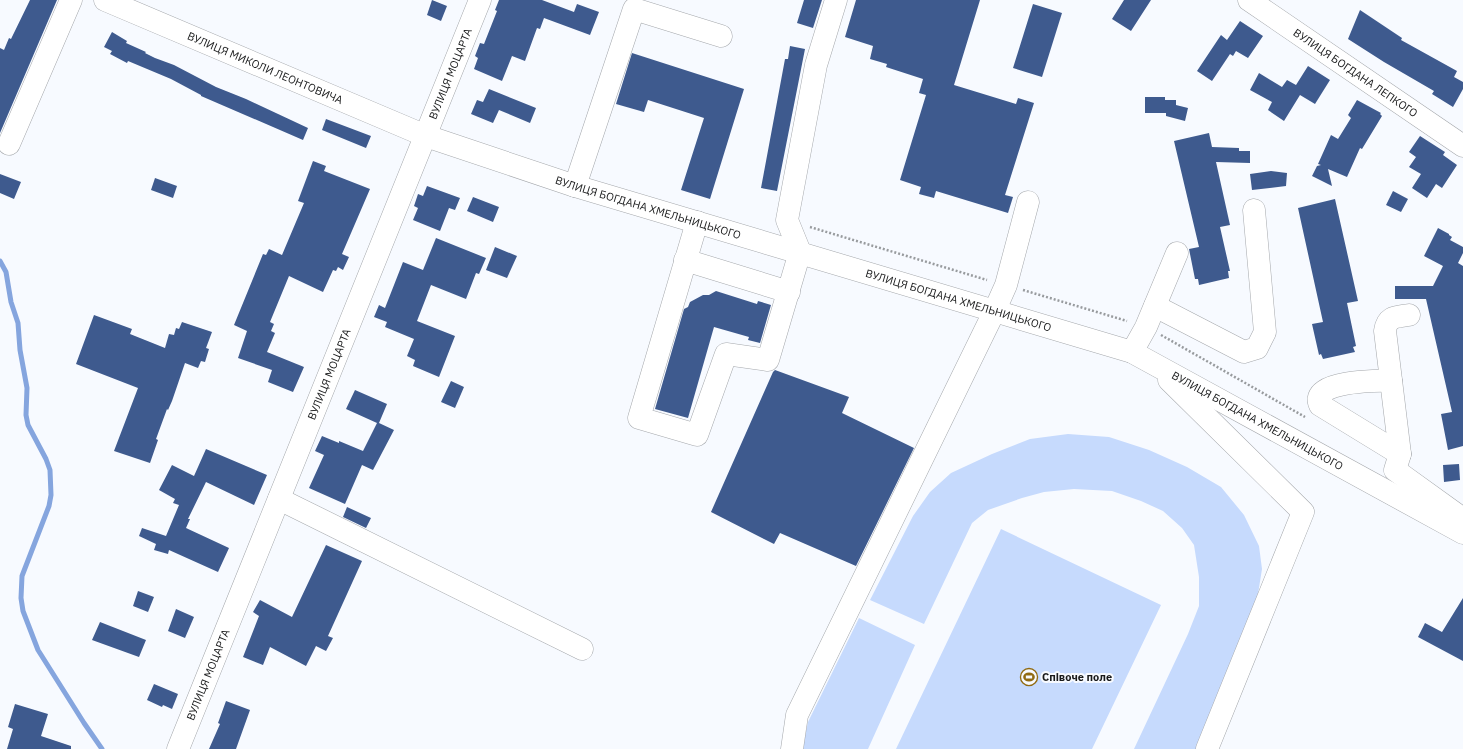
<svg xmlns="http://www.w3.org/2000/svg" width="1463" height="749" font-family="'IBM Plex Sans',sans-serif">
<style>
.green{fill:#c6dafd}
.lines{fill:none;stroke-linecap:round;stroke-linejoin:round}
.stream{stroke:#85a5de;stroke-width:5}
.building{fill:#3e5a8e}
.minor-casing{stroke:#a5a8ac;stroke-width:23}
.path{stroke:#989b9e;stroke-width:2.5;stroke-dasharray:2 2;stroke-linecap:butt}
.minor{stroke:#fff;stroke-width:22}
.labels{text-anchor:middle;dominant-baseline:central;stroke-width:4;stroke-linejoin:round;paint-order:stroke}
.street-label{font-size:11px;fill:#191a1b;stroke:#f7faff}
.poi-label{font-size:11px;font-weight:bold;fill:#191a1b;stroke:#f7faff;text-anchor:start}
</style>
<rect width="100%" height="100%" fill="#f7faff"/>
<path class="green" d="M1068,434L1109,437L1149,450L1187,467L1221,487L1244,515L1259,546L1262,569L1258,594L1251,626L1196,749H1134L1188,634L1199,606V577L1194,545L1182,528L1163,511L1141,501L1112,491L1074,489L1044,492L1022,498L988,510L972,523L924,624L870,600L913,516L930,492L951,473L992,454L1030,439Z
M1001,529L1161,605L1092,749H896Z
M859,618L915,645L868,749H802L808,722Z"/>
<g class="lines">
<path class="stream" d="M0,261L6,272L11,302L18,323L20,350L27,388L26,415L28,425L46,459L50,470L51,495L49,506L22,576L21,598L23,611L38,650L84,723L102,749"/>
</g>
<path class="building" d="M30,0H57L0,133V48L4,50L9,38L11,39Z
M432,0L447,6L441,21L427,15Z
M499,0H542L574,12L577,4L599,12L590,35L544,18L540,29L537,28L525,61L512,56L502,81L474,69L478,58L475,56L480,43L484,44L497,11L495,10Z
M804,0H822L813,28L797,23Z
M856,0H980L954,85L1016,104L1018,98L1034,103L1005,195L1013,197L1008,213L936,191L934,198L919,194L921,187L900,180L926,95L919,93L923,79L886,67L887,64L870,59L873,46L845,37Z
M1124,0H1151L1131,31L1112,19Z
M1033,4L1062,13L1042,77L1013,68Z
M1360,10L1402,38L1401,40L1457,71L1454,77L1463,82V89L1453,107L1432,94L1434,91L1384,62L1348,39Z
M1240,21L1263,36L1248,58L1236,51L1233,56L1230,54L1212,81L1197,71L1221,35L1227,40Z
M112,32L127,41L126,43L146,52L145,53L155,58L174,65L216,87L246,99L308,128L303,140L201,96V95L171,79L128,61L127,63L110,54L112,51L104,47Z
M790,46L805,49L777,191L761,188L785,59H788Z
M632,53L744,89L710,199L681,190L704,118L648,100L644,112L616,104Z
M1308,66L1330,80L1315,104L1300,95L1284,121L1268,110L1272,102L1250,90L1259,73L1282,87L1287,80L1296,85Z
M489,89L536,108L530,123L499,110L493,123L471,114L477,100L483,102Z
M1145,97H1165V100H1176V105L1188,108L1185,121L1166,116V113H1145Z
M1357,100L1381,113L1380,114L1382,116L1362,149L1360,148L1347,177L1328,169L1332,186L1312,176L1317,166L1321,165L1318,164L1331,135L1338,139L1351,118L1348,115Z
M326,119L371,136L366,148L322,130Z
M1209,133L1212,147L1239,148V151H1250V163L1216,162L1230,225L1220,227L1230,271H1228L1229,278L1199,285L1198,279H1195L1189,249L1199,247L1174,141Z
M1420,136L1445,152L1443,155L1457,165L1442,188L1436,184L1427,198L1412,188L1421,174L1409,167L1416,157L1409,152Z
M313,161L326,166L324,171L370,189L342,254L349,257L343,270L338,267L336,271L333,270L323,292L289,276L270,322L274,324L271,331L275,333L267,352L304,367L293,392L268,382L272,370L238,358L247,331L234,325L263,254L266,255L269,249L282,255L304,203L298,201Z
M1271,171L1287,173L1286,186L1252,190L1250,174Z
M0,174L21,182L14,199L0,193Z
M155,178L177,186L173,198L151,190Z
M427,186L460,198L455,210L449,208L440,231L413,220L418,208L414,206L418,194L423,196Z
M1393,191L1408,199L1401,212L1386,205Z
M473,197L499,207L493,222L467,211Z
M1335,199L1358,301L1347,303L1356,346L1353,347L1355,352L1323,359L1321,354L1319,355L1312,324L1323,322L1298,208Z
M1438,228L1449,234V235L1452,237L1450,240L1463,247V253L1458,263L1463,266V446L1448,450L1441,414L1452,412L1426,299H1395V286H1433L1443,266L1424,256Z
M436,238L486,258L479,274L476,273L466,299L431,285L417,321L455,336L439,377L413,366L415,360L407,356L414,339L385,327L387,322L374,317L379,305L385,308L403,262L423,270Z
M495,247L517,256L507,278L486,270Z
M716,291L757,304L758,301L771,305L760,343L748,340L749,337L714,327L688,418L655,409L684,309L688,307L690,302L703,295H709Z
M94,315L132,329L130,334L165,348L169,334L174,335L176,328L179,329L182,322L212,332L206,348L209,349L205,362L201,361L198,368L185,363L172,401L168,410L167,409L156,439L158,440L150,463L114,451L138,388L76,364Z
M775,370L849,397L842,413L914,448L856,566L780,533L774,544L711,512L773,372Z
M451,381L464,387L455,408L441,402Z
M355,390L387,404L379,423L394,430L373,470L362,465L345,504L309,488L324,455L315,451L322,436L339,443V441L363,451L377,423L346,409Z
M206,449L267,475L254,505L206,482L188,519H190L186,528L229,548L218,572L169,550L168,554L154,550L156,544L139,536L142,528L166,536L179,505L173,503L175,499L159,490L172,465L194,476Z
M1459,464L1460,480L1444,482L1443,465Z
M347,507L371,518L366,528L343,517Z
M326,545L362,561L328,636L333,638L326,651L316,646L306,666L270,647L263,665L243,657L259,616L253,612L260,600L292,617Z
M138,591L154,597L148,612L133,606Z
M1463,598V661L1418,637L1425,623L1442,632Z
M176,609L194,617L185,638L168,631Z
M100,622L146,640L139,657L92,640Z
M154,684L178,694L172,709L163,705L162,707L147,700Z
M226,701L250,710L236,749H209L220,724L218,723Z
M15,704L48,714L41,736L71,746V749H7L13,729L8,727Z"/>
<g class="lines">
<g class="minor-casing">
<g id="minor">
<path id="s1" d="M105,0L426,136L575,186L1132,352L1463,533"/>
<path id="s2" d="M1249,0L1463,146"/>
<path d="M9,144L71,0"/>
<path d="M575,186L634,9L721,36"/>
<path d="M697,222L639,418L697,435L726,354L768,360L800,252L787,220L816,65L836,0"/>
<path d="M685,260L789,292"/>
<path d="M1155,306L1244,352L1257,348L1265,332L1254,210"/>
<path d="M1409,315C1396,317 1387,316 1385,331L1400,454L1395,470L1463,519"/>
<path d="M1132,352L1146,327L1177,253"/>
<path d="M1169,380L1303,512L1207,749"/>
<path d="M1391,381C1378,380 1308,381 1320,405L1400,454"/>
<path d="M279,499L582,649"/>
<path id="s3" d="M178,749L480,0"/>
<path d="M792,749L797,715L994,312L1006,285L1028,202"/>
</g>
</g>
<path class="path" d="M810,227L987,280
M1023,290L1127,321
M1161,335L1305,417"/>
<use href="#minor" class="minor"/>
</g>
<defs>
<g id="stadium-ring" transform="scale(0.9)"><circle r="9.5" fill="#f7faff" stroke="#916b12" stroke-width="1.5"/><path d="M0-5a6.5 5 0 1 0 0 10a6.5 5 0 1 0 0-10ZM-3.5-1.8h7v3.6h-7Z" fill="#916b12"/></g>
</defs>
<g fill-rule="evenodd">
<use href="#stadium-ring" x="1029" y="677"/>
</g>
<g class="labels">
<g class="street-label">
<text stroke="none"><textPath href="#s1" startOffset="174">ВУЛИЦЯ МИКОЛИ ЛЕОНТОВИЧА</textPath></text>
<text stroke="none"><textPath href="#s2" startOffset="129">ВУЛИЦЯ БОГДАНА ЛЕПКОГО</textPath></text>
<text stroke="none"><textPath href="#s3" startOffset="728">ВУЛИЦЯ МОЦАРТА</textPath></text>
<text stroke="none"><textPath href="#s1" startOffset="582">ВУЛИЦЯ БОГДАНА ХМЕЛЬНИЦЬКОГО</textPath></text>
<text stroke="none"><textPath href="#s1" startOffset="906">ВУЛИЦЯ БОГДАНА ХМЕЛЬНИЦЬКОГО</textPath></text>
<text stroke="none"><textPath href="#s3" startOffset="404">ВУЛИЦЯ МОЦАРТА</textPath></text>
<text stroke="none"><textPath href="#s1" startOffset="1230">ВУЛИЦЯ БОГДАНА ХМЕЛЬНИЦЬКОГО</textPath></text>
<text stroke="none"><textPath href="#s3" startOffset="80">ВУЛИЦЯ МОЦАРТА</textPath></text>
</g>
<g class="poi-label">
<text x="1042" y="677">Співоче поле</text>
</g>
</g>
</svg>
